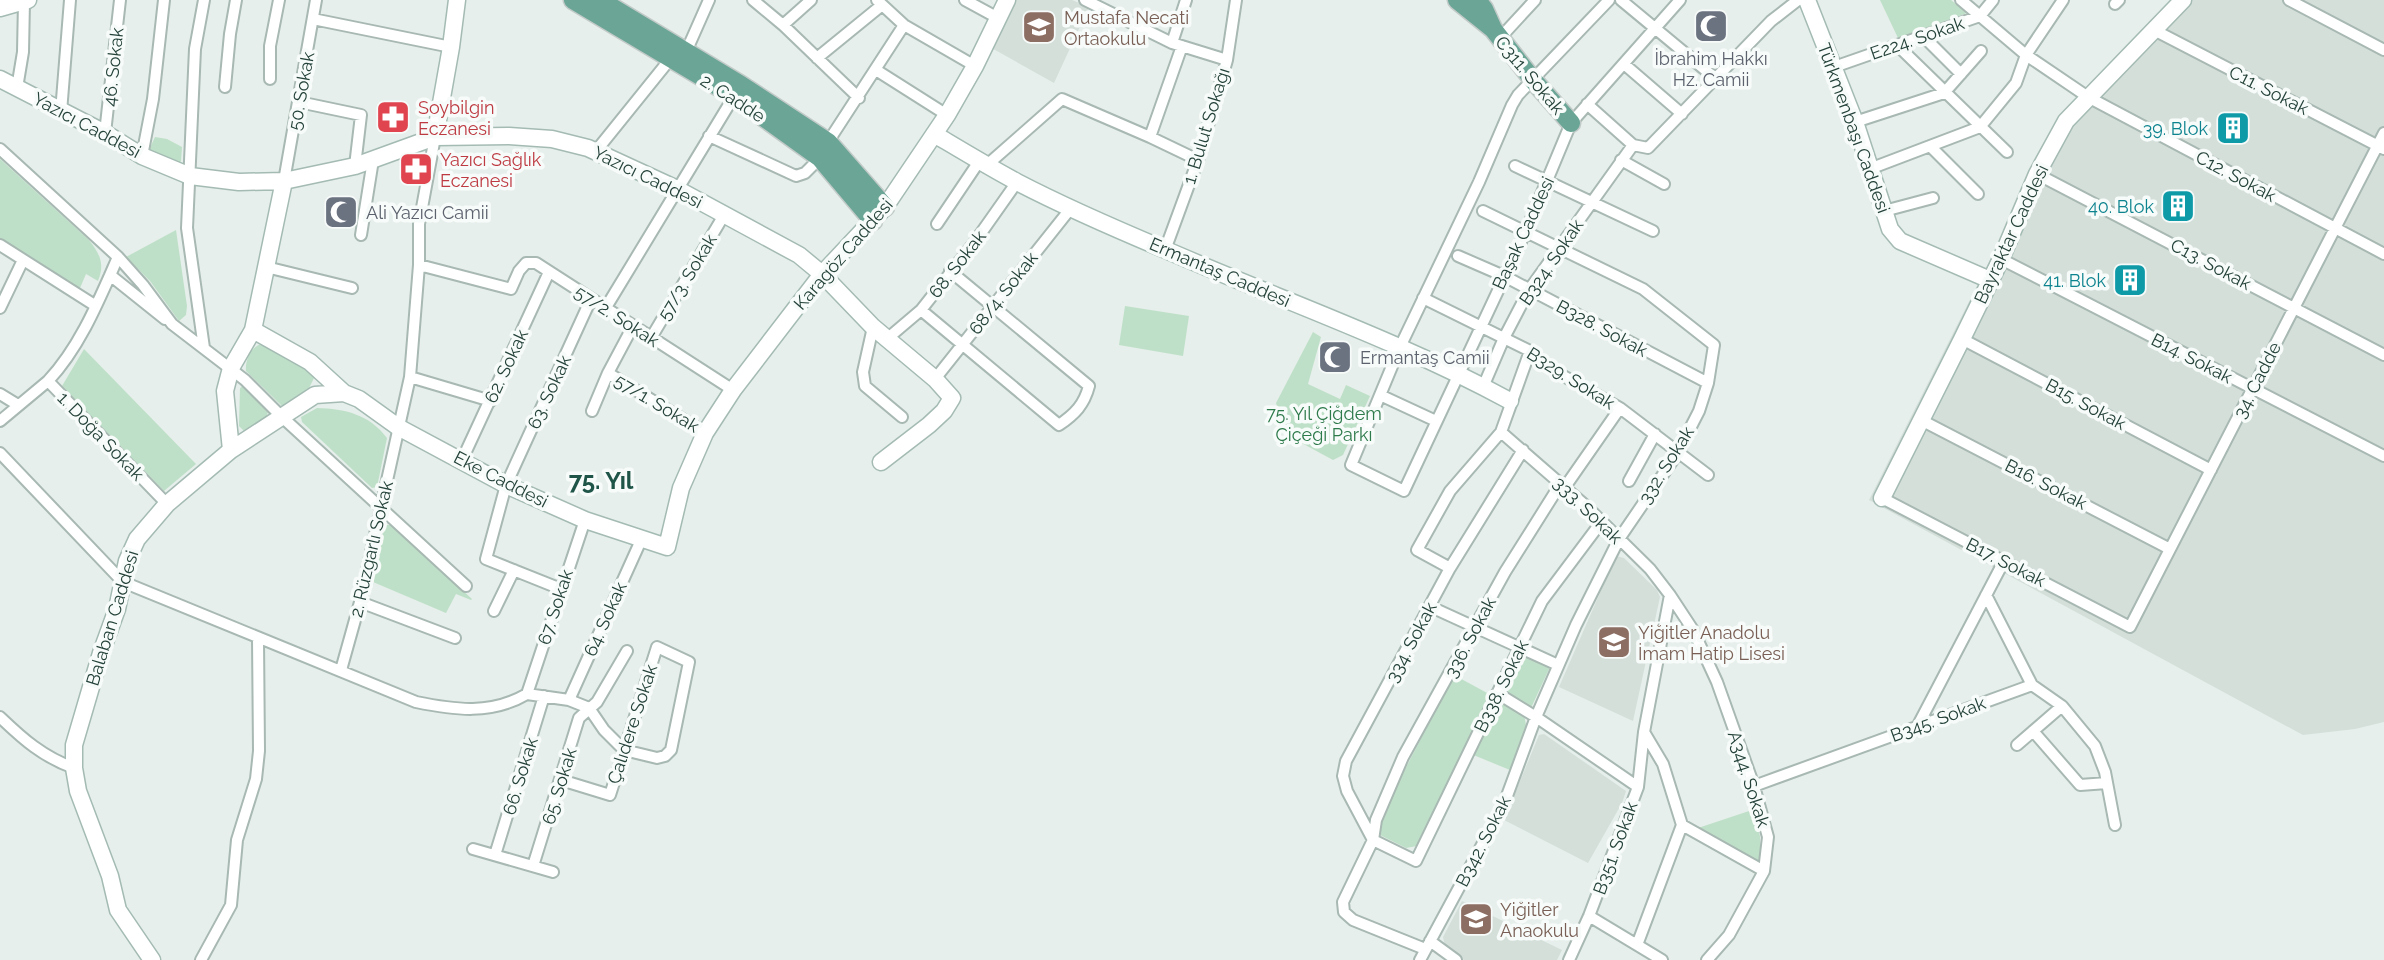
<svg xmlns="http://www.w3.org/2000/svg" width="2384" height="960" font-family="Raleway,sans-serif">
<style>
.built{fill:#d4dfda}
.green{fill:#bfe0c8}
.lines{fill:none;stroke-linecap:round;stroke-linejoin:round}
.street-casing{stroke:#a8b8b2;stroke-width:14}
.secondary-casing{stroke:#a4bbb3;stroke-width:19}
.primary-casing{stroke:#c2cac8;stroke-width:21}
.street{stroke:#fff;stroke-width:10}
.secondary{stroke:#fff;stroke-width:16}
.primary{stroke:#6aa596;stroke-width:18}
.labels{text-anchor:middle;dominant-baseline:central;stroke-width:7;stroke-linejoin:round;paint-order:stroke}
.education-label{font-size:18px;fill:#785e54;stroke:#f7fbf9;text-anchor:start}
.street-label{font-size:18px;fill:#24423a;stroke:#f7fbf9}
.worship-label{font-size:18px;fill:#5b616d;stroke:#f7fbf9;text-anchor:start}
.health-label{font-size:18px;fill:#be3a42;stroke:#f7fbf9;text-anchor:start}
.culture-label{font-size:18px;fill:#0d838f;stroke:#f7fbf9;text-anchor:end}
.park-label{font-size:18px;fill:#2d7a4b;stroke:#f7fbf9}
.district-label{font-size:24px;font-weight:bold;fill:#1f5548;stroke:#f7fbf9}
</style>
<rect width="100%" height="100%" fill="#e6efeb"/>
<path class="built" d="M1012,0H1072L1089,7L1054,83L988,46Z
M2176,0H2384V722L2355,729L2303,735L1869,500L2060,121Z
M1616,556L1624,558L1657,590L1660,597L1633,721L1559,687Z
M1544,734L1626,791L1622,803L1588,863L1504,820L1539,735Z
M1462,901L1562,950L1557,960H1464L1445,946L1443,937Z"/>
<path class="green" d="M1880,0H1951L1967,13L1898,38Z
M155,137L167,139L182,147L181,161L179,163L149,150Z
M0,159L89,240C100,254 105,264 98,281L86,274L80,288L0,238Z
M176,230L187,306L186,315L179,321L150,281L126,257Z
M1125,306L1189,316L1183,356L1119,345Z
M1313,332L1321,337L1308,384L1340,399L1346,385L1370,396L1343,455L1333,460L1285,434L1276,403Z
M262,344L312,370L315,376L309,388L282,406L246,371C245,360 251,346 262,344Z
M84,349L196,464L164,491L62,386Z
M243,386L268,411L267,416L245,432L239,426L240,388Z
M317,408C345,409 369,414 387,438L377,487L372,488L302,422L301,417Z
M387,525H391L472,599L471,600L456,594L446,613L373,582L384,527Z
M1524,654L1550,667L1531,708L1504,691Z
M1454,675L1489,694L1423,837L1417,846L1406,848L1378,834L1377,823Z
M1500,702L1524,714L1526,725L1510,770L1471,754Z
M1752,810L1760,836V861H1750L1698,828Z"/>
<g class="lines">
<g class="street-casing">
<path id="street" d="M204,0L195,49L187,228L204,348
M753,0L783,25L859,98
M877,0L904,25L975,66
M965,0L998,18
M1085,0L1172,43L1227,60
M1609,0L1518,95L1512,105L1479,182L1400,347L1351,465L1404,491L1526,231L1571,123L1680,0
M1621,0L1715,78
M1961,0L2026,55L2088,97L2384,254
M2289,0L2384,50
M2115,4L2119,0
M313,19L451,47
M783,25L811,0
M2154,30L2384,149
M1922,35L1961,74
M1500,38L1535,0
M1172,43L1186,0
M1897,45L2007,152
M1182,46L1150,137L1198,160
M686,52L709,0
M817,58L882,5
M1624,64L1682,114
M1834,67L1980,16L1993,0
M876,70L947,115
M270,79V46L279,0
M225,87L230,34L236,0
M17,88L23,52L24,1
M299,102L361,115L355,166
M1587,104L1633,145
M61,112L70,0
M1855,122L1944,93L1981,51
M105,133L120,0
M709,136L796,176L805,173L820,158
M828,142L904,25
M1930,146L1978,194
M0,149L118,257L143,285L172,324L245,380L281,416L466,586
M596,151L671,58
M142,156L153,99L164,0
M1621,160L1664,184
M987,165L1062,99L1150,137
M1515,166L1653,231
M1872,168L1980,127L2016,83L2026,55L2063,0
M2037,174L2384,355
M284,181L316,0
M1884,211L1933,198
M937,224L980,160
M361,235L373,160
M0,245L96,306
M1165,250L1198,160L1227,60L1236,0
M1458,256L1504,276L1708,383
M118,257C99,300 80,347 48,381L167,504
M2001,259L2384,456
M419,265L511,289L519,271L526,263H536L733,390
M266,267L352,288
M110,275L165,319
M1423,298L1530,351L1553,370L1620,408L1708,475
M0,308L23,260
M605,309L736,93
M921,310L1059,425C1075,414 1084,405 1089,386L950,271
M873,327L863,372L865,386L902,417
M651,338L724,215
M888,338L921,310L974,243L1017,182
M1962,339L2211,470
M608,373L705,433
M410,377L491,401
M935,379L1071,208
M1483,387L1504,338L1529,290L1633,145L1648,148L1771,21L1798,0
M0,394L18,405
M1380,395L1436,421
M592,411L608,373L633,326
M1921,420L2170,549
M0,421L48,381
M1501,432L1586,506L1650,569L1670,595L1693,630L1717,682L1754,786L1768,837L1764,871L1729,935L1707,960
M1523,450L1450,568L1346,761L1343,776L1347,791L1373,840L1416,861L1542,601L1602,521
M0,453L123,582L416,702C455,710 491,715 527,694
M462,460L549,272
M1629,481L1655,434
M1565,487L1620,408
M1882,498L2130,627L2384,133
M1450,568L1417,550L1450,491L1501,432L1530,351
M561,589L486,559L506,485L591,299
M1986,595L2032,685
M360,602L455,638
M1431,607L1558,665
M494,611L514,570
M341,670L360,602L410,377L419,265V224L435,137
M1497,693L1536,717L1638,787
M527,694L569,700L589,708L604,730L624,750L657,758L665,756L671,750L689,662L657,647L610,795L561,780
M527,694L585,520
M569,700L642,538
M2062,706L2095,746L2105,772L2115,825
M0,717C23,739 43,757 74,768
M1917,727L2004,561
M2033,731L2080,785L2107,783
M1754,786L2032,685L2062,706L2017,745
M1682,825L1764,871
M473,849L553,872
M495,855L544,696
M533,866L579,718L597,702L627,651
M1589,916L1662,960
M1430,941L1456,960
M1637,945L1682,825L1663,764L1644,732L1670,595
M1425,949L1353,920L1344,912L1343,902L1373,840L1376,820L1403,757L1505,572L1561,483
M201,960L231,905L237,840L256,779L259,751L258,639
M1420,960L1504,804L1536,717L1576,625L1619,539L1677,454L1699,411L1708,383L1714,345L1643,289L1483,211
M1569,960L1589,916L1638,787L1644,732"/>
</g>
<g class="secondary-casing">
<path id="secondary" d="M1807,0L1855,122L1890,229L1900,241L1990,280
M0,8L28,0
M0,79L105,133L142,156L190,176L239,182L284,181L355,166L435,137L509,136L552,139L588,148L677,189L799,255L822,274L873,327L935,379L952,398L944,411L929,425L881,462
M934,134C961,150 989,167 1017,182C1065,207 1116,229 1166,250C1281,300 1400,341 1510,401
M435,137L451,47L457,0
M253,330L310,362L344,393
M231,450L315,395L344,393L359,399L398,427L506,485L585,520L667,547L681,488L705,433L733,390L822,274L885,207L947,115L975,66L1007,0
M1882,498L1962,339L2001,259L2037,174L2066,121L2183,0
M152,960L118,910L110,876L78,791L74,768V745L101,653L117,609L127,561L137,539L167,504L231,450L225,391L231,368L253,330L284,181"/>
</g>
<g class="primary-casing">
<path id="primary" d="M573,0L734,96L820,158L873,221
M600,0L741,85L828,142L885,207
M1457,0L1493,29L1533,80L1571,123
M1477,0L1484,9L1493,29"/>
</g>
<use href="#street" class="street"/>
<use href="#secondary" class="secondary"/>
<use href="#primary" class="primary"/>
</g>
<defs>
<g id="mosque-square" transform="scale(1.75)"><rect x="-9" y="-9" width="18" height="18" rx="4" fill="#6b7280" stroke="#f7fbf9"/><path d="M3.5-4.9A6 6 0 1 0 3.5 4.9A5 5 0 1 1 3.5-4.9Z" fill="#fff"/></g>
<g id="school-square" transform="scale(1.75)"><rect x="-9" y="-9" width="18" height="18" rx="4" fill="#8d6e63" stroke="#f7fbf9"/><path d="M0-5L7-2L0 1L-7-2ZM-4 1L0 2.5L4 1V4Q0 6-4 4Z" fill="#fff"/></g>
<g id="pharmacy-square" transform="scale(1.75)"><rect x="-9" y="-9" width="18" height="18" rx="4" fill="#e0444e" stroke="#f7fbf9"/><path d="M-2-6h4v4h4v4h-4v4h-4v-4h-4v-4h4Z" fill="#fff"/></g>
<g id="building-square" transform="scale(1.75)"><rect x="-9" y="-9" width="18" height="18" rx="4" fill="#0f9aa8" stroke="#f7fbf9"/><path d="M-4-6H4V6H1V3H-1V6H-4ZM-2.5-4.3h1.7v1.8h-1.7ZM.8-4.3h1.7v1.8H.8ZM-2.5-1h1.7V.8h-1.7ZM.8-1h1.7V.8H.8Z" fill="#fff"/></g>
</defs>
<g fill-rule="evenodd">
<use href="#mosque-square" x="1711" y="26"/>
<use href="#school-square" x="1039" y="27"/>
<use href="#pharmacy-square" x="393" y="117"/>
<use href="#building-square" x="2233" y="128"/>
<use href="#pharmacy-square" x="416" y="169"/>
<use href="#building-square" x="2178" y="206"/>
<use href="#mosque-square" x="341" y="212"/>
<use href="#building-square" x="2130" y="280"/>
<use href="#mosque-square" x="1335" y="357"/>
<use href="#school-square" x="1614" y="642"/>
<use href="#school-square" x="1476" y="919"/>
</g>
<g class="labels">
<g class="education-label">
<text x="1064" y="17">Mustafa Necati<tspan x="1064" dy="21">Ortaokulu</tspan></text>
<text x="1638" y="632">Yiğitler Anadolu<tspan x="1638" dy="21">İmam Hatip Lisesi</tspan></text>
<text x="1500" y="909">Yiğitler<tspan x="1500" dy="21">Anaokulu</tspan></text>
</g>
<g class="street-label">
<text transform="translate(1917 38) rotate(-19)">E224. Sokak</text>
<text transform="translate(113 67) rotate(-84)">46. Sokak</text>
<text transform="translate(1530 75) rotate(50)">C311. Sokak</text>
<text transform="translate(2269 90) rotate(27)">C11. Sokak</text>
<text transform="translate(301 91) rotate(-80)">50. Sokak</text>
<text transform="translate(733 98) rotate(33)">2. Cadde</text>
<text transform="translate(87 125) rotate(28)">Yazıcı Caddesi</text>
<text transform="translate(1206 126) rotate(-73)">1. Bulut Sokağı</text>
<text transform="translate(1854 128) rotate(70)">Türkmenbaşı Caddesi</text>
<text transform="translate(2236 176) rotate(28)">C12. Sokak</text>
<text transform="translate(648 177) rotate(26)">Yazıcı Caddesi</text>
<text transform="translate(1523 233) rotate(-65)">Başak Caddesi</text>
<text transform="translate(2011 234) rotate(-65)">Bayraktar Caddesi</text>
<text transform="translate(843 254) rotate(-49)">Karagöz Caddesi</text>
<text transform="translate(1551 262) rotate(-56)">B324. Sokak</text>
<text transform="translate(957 264) rotate(-52)">68. Sokak</text>
<text transform="translate(2211 264) rotate(28)">C13. Sokak</text>
<text transform="translate(1220 272) rotate(23)">Ermantaş Caddesi</text>
<text transform="translate(687 277) rotate(-59)">57/3. Sokak</text>
<text transform="translate(1003 293) rotate(-52)">68/4. Sokak</text>
<text transform="translate(617 316) rotate(33)">57/2. Sokak</text>
<text transform="translate(1602 328) rotate(28)">B328. Sokak</text>
<text transform="translate(2192 358) rotate(27)">B14. Sokak</text>
<text transform="translate(506 366) rotate(-65)">62. Sokak</text>
<text transform="translate(1571 378) rotate(32)">B329. Sokak</text>
<text transform="translate(2257 380) rotate(-63)">34. Cadde</text>
<text transform="translate(549 392) rotate(-65)">63. Sokak</text>
<text transform="translate(657 403) rotate(31)">57/1. Sokak</text>
<text transform="translate(2086 404) rotate(28)">B15. Sokak</text>
<text transform="translate(101 436) rotate(46)">1. Doğa Sokak</text>
<text transform="translate(1666 465) rotate(-58)">332. Sokak</text>
<text transform="translate(501 479) rotate(27)">Eke Caddesi</text>
<text transform="translate(2046 484) rotate(27)">B16. Sokak</text>
<text transform="translate(1588 510) rotate(44)">333. Sokak</text>
<text transform="translate(371 549) rotate(-77)">2. Rüzgarlı Sokak</text>
<text transform="translate(2006 562) rotate(27)">B17. Sokak</text>
<text transform="translate(555 607) rotate(-72)">67. Sokak</text>
<text transform="translate(112 618) rotate(-73)">Balaban Caddesi</text>
<text transform="translate(605 619) rotate(-66)">64. Sokak</text>
<text transform="translate(1470 637) rotate(-62)">336. Sokak</text>
<text transform="translate(1411 642) rotate(-62)">334. Sokak</text>
<text transform="translate(1501 686) rotate(-64)">B338. Sokak</text>
<text transform="translate(1938 719) rotate(-20)">B345. Sokak</text>
<text transform="translate(632 724) rotate(-72)">Çalıdere Sokak</text>
<text transform="translate(520 776) rotate(-73)">66. Sokak</text>
<text transform="translate(1749 779) rotate(72)">A344. Sokak</text>
<text transform="translate(559 786) rotate(-73)">65. Sokak</text>
<text transform="translate(1483 841) rotate(-63)">B342. Sokak</text>
<text transform="translate(1615 848) rotate(-70)">B351. Sokak</text>
</g>
<g class="worship-label">
<text x="1711" y="58" text-anchor="middle">İbrahim Hakkı<tspan x="1711" dy="21">Hz. Camii</tspan></text>
<text x="366" y="212">Ali Yazıcı Camii</text>
<text x="1360" y="357">Ermantaş Camii</text>
</g>
<g class="health-label">
<text x="418" y="107">Soybilgin<tspan x="418" dy="21">Eczanesi</tspan></text>
<text x="440" y="159">Yazıcı Sağlık<tspan x="440" dy="21">Eczanesi</tspan></text>
</g>
<g class="culture-label">
<text x="2208" y="128">39. Blok</text>
<text x="2154" y="206">40. Blok</text>
<text x="2106" y="280">41. Blok</text>
</g>
<g class="park-label">
<text x="1324" y="413">75. Yıl Çiğdem<tspan x="1324" dy="21">Çiçeği Parkı</tspan></text>
</g>
<g class="district-label">
<text x="601" y="480">75. Yıl</text>
</g>
</g>
</svg>
